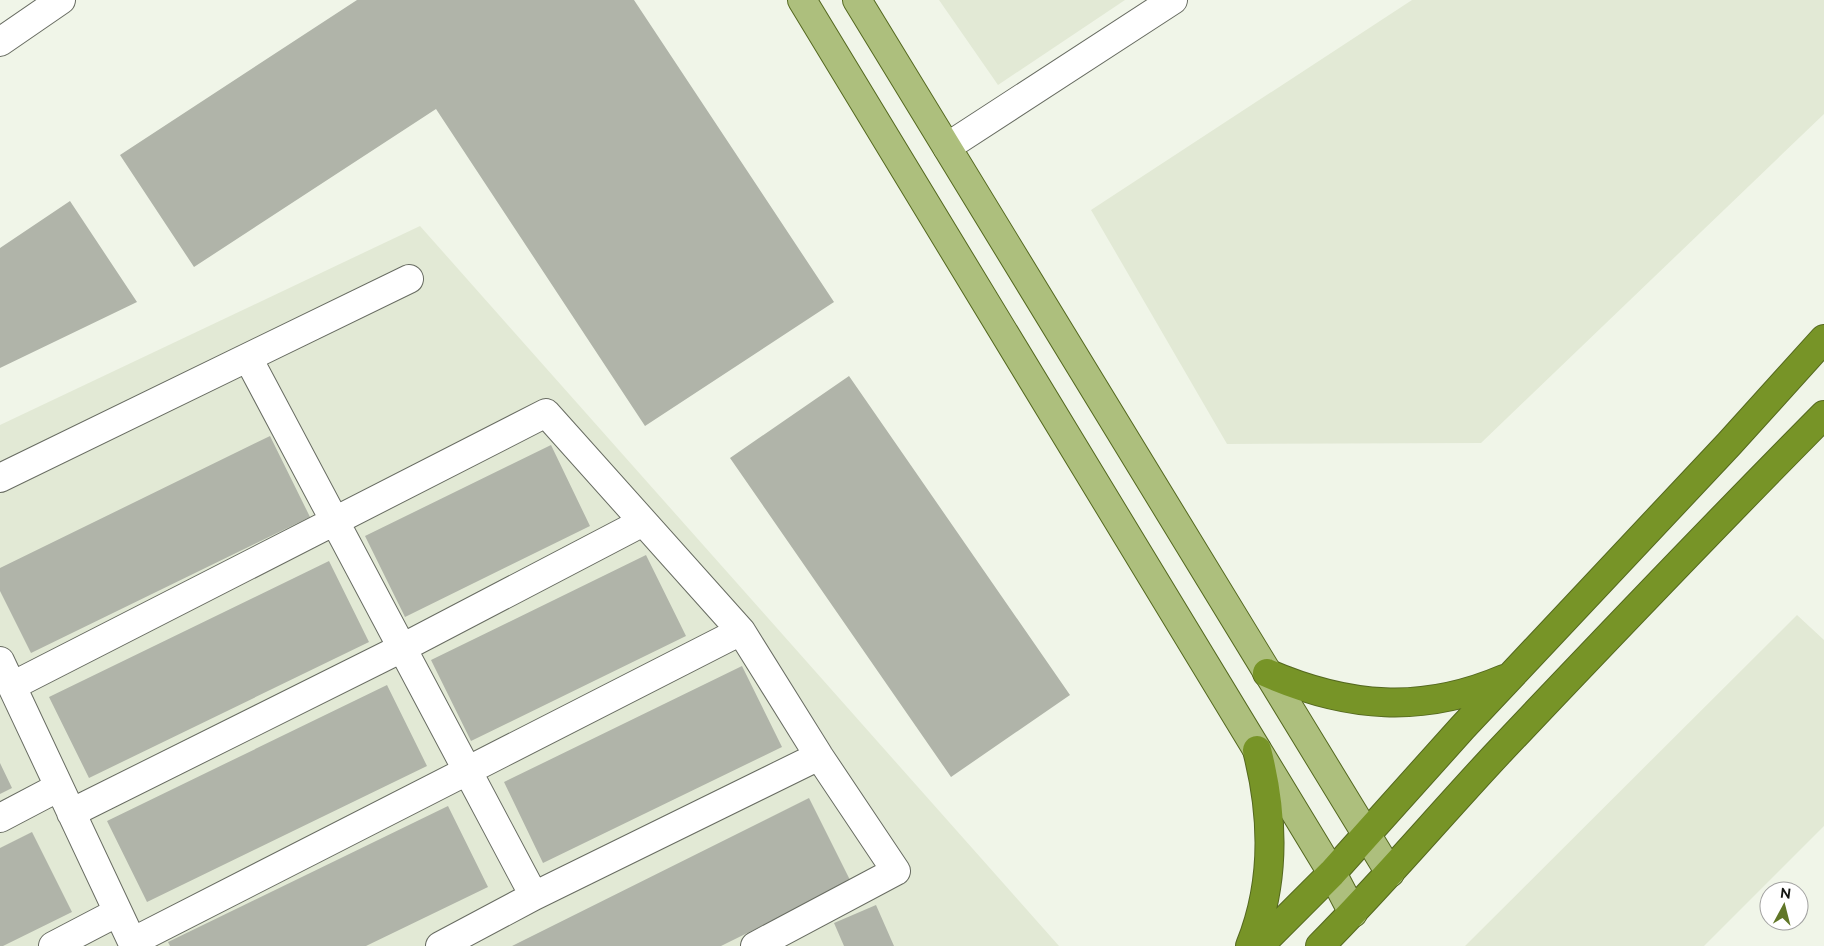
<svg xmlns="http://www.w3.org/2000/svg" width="1824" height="946" font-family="Raleway,sans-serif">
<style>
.built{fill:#e2e9d5}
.building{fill:#b0b4a9}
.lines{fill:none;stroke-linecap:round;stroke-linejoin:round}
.minor-casing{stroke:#686c62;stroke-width:30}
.major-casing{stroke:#54681f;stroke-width:30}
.highway-casing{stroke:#54681f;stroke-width:30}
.minor{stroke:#fff;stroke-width:28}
.major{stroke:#adbf7d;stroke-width:28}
.highway{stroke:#779427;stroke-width:28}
</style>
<rect width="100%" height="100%" fill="#f0f5e8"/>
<path class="built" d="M939,0H1125L998,85Z
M1412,0H1824V114L1481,443L1227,444L1091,210Z
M420,226L1059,946H0V425Z
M1797,615L1824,640V826L1704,946H1465Z"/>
<path class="building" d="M357,0H634L834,302L645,426L436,109L194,267L120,155Z
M70,201L137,302L0,368V248Z
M849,376L1070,695L951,777L730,458Z
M270,436L310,517L31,653L0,591V568Z
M551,445L590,526L405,617L365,536Z
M646,555L686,636L471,741L431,660Z
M329,561L369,642L89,778L49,697Z
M742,666L782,747L543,863L504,782Z
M387,685L427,766L147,902L107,821Z
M0,763L12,788L0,794Z
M809,798L851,882L721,946H512Z
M448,806L488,887L366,946H170L168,942Z
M32,832L72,912L3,946H0V848Z
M876,905L894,946H844L834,923Z"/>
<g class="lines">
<g class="minor-casing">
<path id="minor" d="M0,42L61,0
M947,147L1173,0
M248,358L534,896
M0,478L409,279
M0,661L134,946
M12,686L546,413L741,631L819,756L896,871L755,946
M71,813L402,648L643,522
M0,818L59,787
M132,942L741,631
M53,946L118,912
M440,946L534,896L819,756"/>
</g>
<g class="major-casing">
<path id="major" d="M802,0L1332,873L1353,913
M857,0L1390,873"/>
</g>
<g class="highway-casing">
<path id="highway" d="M1267,673C1348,708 1422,714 1504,679
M1250,946C1276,882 1274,816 1257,750
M1259,946L1332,873L1463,727L1729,444L1824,339
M1320,946C1382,884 1439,816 1499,752C1606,639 1714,526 1824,415"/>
</g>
<use href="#minor" class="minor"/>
<use href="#major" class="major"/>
<use href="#highway" class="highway"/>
</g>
<g transform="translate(1784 906) rotate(7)"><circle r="24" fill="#ffffff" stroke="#a1a1a0"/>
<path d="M0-4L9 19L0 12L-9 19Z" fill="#607627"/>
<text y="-8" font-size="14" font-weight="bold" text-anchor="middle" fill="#131511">N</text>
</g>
</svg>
